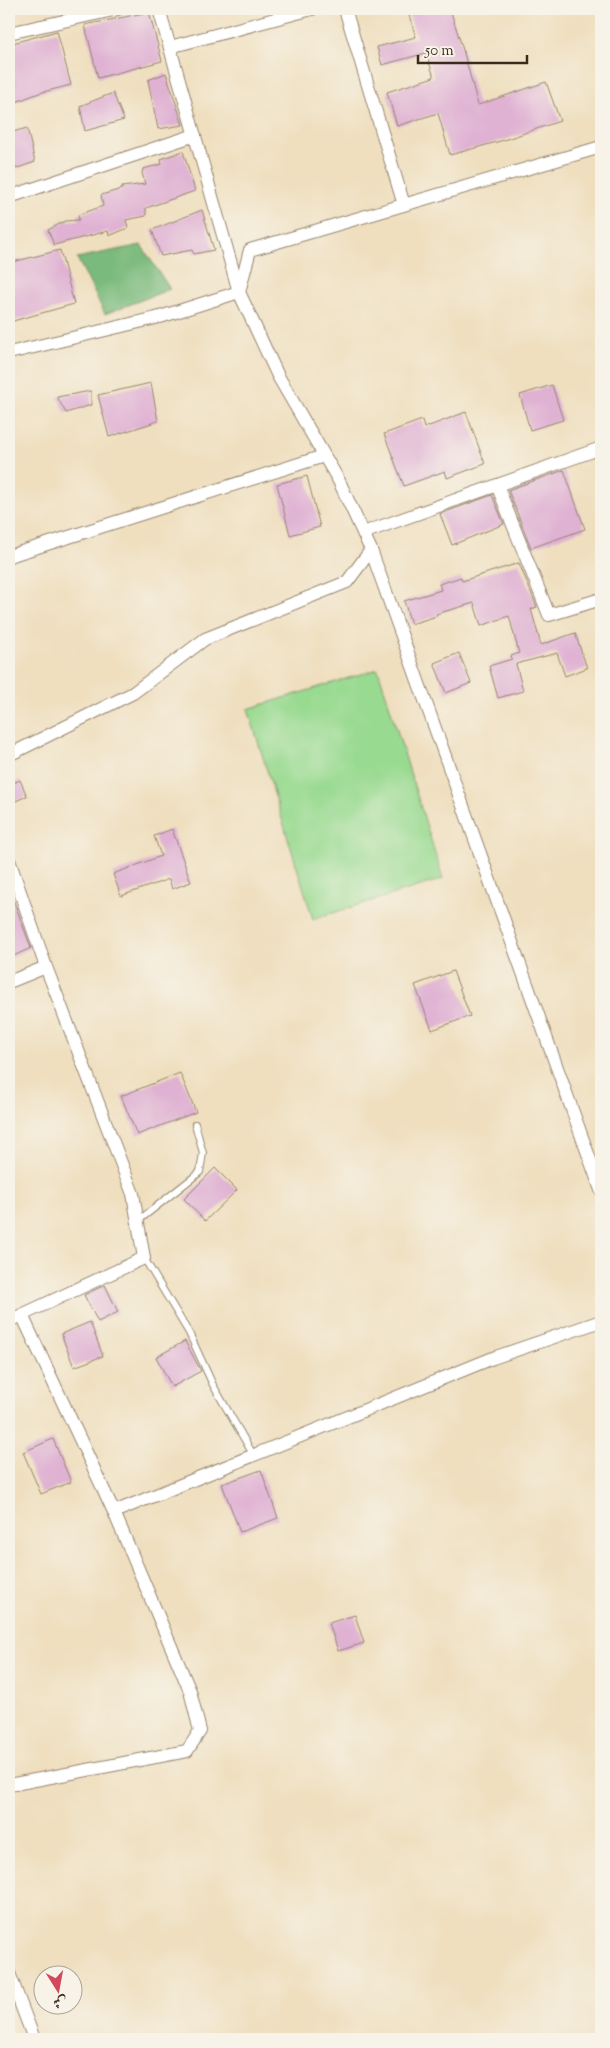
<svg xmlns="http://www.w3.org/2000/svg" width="610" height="2048" font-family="'Sorts Mill Goudy',Amiri,serif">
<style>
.green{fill:#99da91;stroke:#6a8258}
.forest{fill:#7aba7b;stroke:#5a724c}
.building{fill:#dfb1d3}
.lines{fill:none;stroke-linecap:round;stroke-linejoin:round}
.service-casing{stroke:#95846e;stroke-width:8}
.minor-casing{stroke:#95846e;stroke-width:14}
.service{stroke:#fff;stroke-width:6}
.minor{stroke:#fff;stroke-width:12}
</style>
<rect width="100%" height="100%" fill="#f7f3e8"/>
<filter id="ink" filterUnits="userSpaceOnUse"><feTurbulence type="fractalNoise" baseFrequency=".02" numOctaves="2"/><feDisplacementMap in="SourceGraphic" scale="10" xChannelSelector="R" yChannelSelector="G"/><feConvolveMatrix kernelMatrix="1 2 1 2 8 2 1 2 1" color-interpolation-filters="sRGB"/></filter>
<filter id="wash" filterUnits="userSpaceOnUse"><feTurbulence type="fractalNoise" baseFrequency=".0096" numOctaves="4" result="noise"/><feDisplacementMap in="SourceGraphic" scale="20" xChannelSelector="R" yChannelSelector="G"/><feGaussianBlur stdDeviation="1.12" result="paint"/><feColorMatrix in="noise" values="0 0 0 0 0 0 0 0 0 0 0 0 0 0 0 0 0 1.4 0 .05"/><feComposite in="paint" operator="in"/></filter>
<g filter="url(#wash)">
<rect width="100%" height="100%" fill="#efdfbf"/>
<path class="green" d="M378,669L443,879L313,919L248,709Z"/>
<path class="forest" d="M141,245L170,289L105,314L77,258Z"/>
<g id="blocks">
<path class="building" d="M407,9H450L464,53L478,105L546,82L560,121L504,140L450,155L438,113L397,126L387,92L434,77L426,53L382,65L377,47L416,37Z
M149,12L162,61L98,78L85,25Z
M57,31L71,85L39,93L11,104L9,98V44Z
M166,73L183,125L158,129L148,80Z
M113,93L124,120L85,131L80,106Z
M27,128L35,162L9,171V133Z
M183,151L195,191L146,208V216L126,220L128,228L109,236L108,231L54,245L48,230L65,221L79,220L78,215L103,206L101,195L122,189V187L145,184L142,173L143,169L162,164L161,159Z
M202,210L214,250L194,254L192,250L161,256L152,230Z
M60,250L74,304L13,321L9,310V263Z
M151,383L158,421L109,437L98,395Z
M552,385L563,420L530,430L520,395Z
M91,391V405L66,413L57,397Z
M466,412L485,464L447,478L445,471L404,486L384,434L422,420L424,428Z
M564,470L585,529L531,548L508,490Z
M307,476L320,527L290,535L277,484Z
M492,495L504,524L452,545L440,514Z
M519,563L537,607L531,609L541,645L575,633L587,668L565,676L557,653L516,664L523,691L498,698L489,666L512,659L511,656L519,653L509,616L481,626L474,603L436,614L437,616L411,624L404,601L441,590L439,584L461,577L462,581Z
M459,653L471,683L446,693L434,663Z
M20,780L27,796L9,804V785Z
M172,829L191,882L172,889L169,879L121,896L113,874L161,856L154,836Z
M9,888L31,948L9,958Z
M453,971L470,1016L432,1030L415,985Z
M180,1073L196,1112L137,1135L121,1096Z
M215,1168L237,1190L205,1221L184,1199Z
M105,1285L118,1312L98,1322L84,1295Z
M90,1322L103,1356L74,1367L61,1334Z
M185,1341L201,1371L172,1387L156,1357Z
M53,1439L71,1482L41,1494L23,1452Z
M261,1470L278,1518L240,1532L222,1484Z
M355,1615L364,1643L338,1651L329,1623Z"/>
</g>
</g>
<g filter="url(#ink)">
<use href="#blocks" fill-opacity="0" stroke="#95846e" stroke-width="1"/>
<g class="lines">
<g class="service-casing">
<path id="service" d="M138,1221L200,1172L203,1153L195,1124
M144,1258L189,1333L213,1385L254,1456"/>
</g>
<g class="minor-casing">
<path id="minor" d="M159,9L239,292L278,376L339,481L371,550L601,1190
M345,9L404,205
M9,33L118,9
M170,47L312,9
M9,197L195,135
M239,292L250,250L601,147
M9,353L160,317L239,292
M497,485L549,615L601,599
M363,533L601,448
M9,556L324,456
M9,755L133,693L205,639L347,582L371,550
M9,860L46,967L133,1194L144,1258L9,1321
M9,982L46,967
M22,1315L114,1512L493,1358L601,1321
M9,1785L187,1751L200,1731L190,1691L114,1512
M9,1973L34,2039"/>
</g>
<use href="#service" class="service"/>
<use href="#minor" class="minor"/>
</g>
</g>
<rect width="610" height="2048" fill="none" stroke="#f7f3e8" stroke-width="30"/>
<g transform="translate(58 1990) rotate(169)"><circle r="24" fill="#f7f3e8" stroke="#aca397"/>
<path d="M0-4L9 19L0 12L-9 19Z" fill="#d1495b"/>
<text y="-8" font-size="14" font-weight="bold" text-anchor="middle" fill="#3b2a1e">ش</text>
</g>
<path d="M418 55v8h109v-8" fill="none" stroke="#3b2a1e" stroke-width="2.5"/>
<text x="425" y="55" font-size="15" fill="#3b2a1e" stroke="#f7f3e8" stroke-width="4" paint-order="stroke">50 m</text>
</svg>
